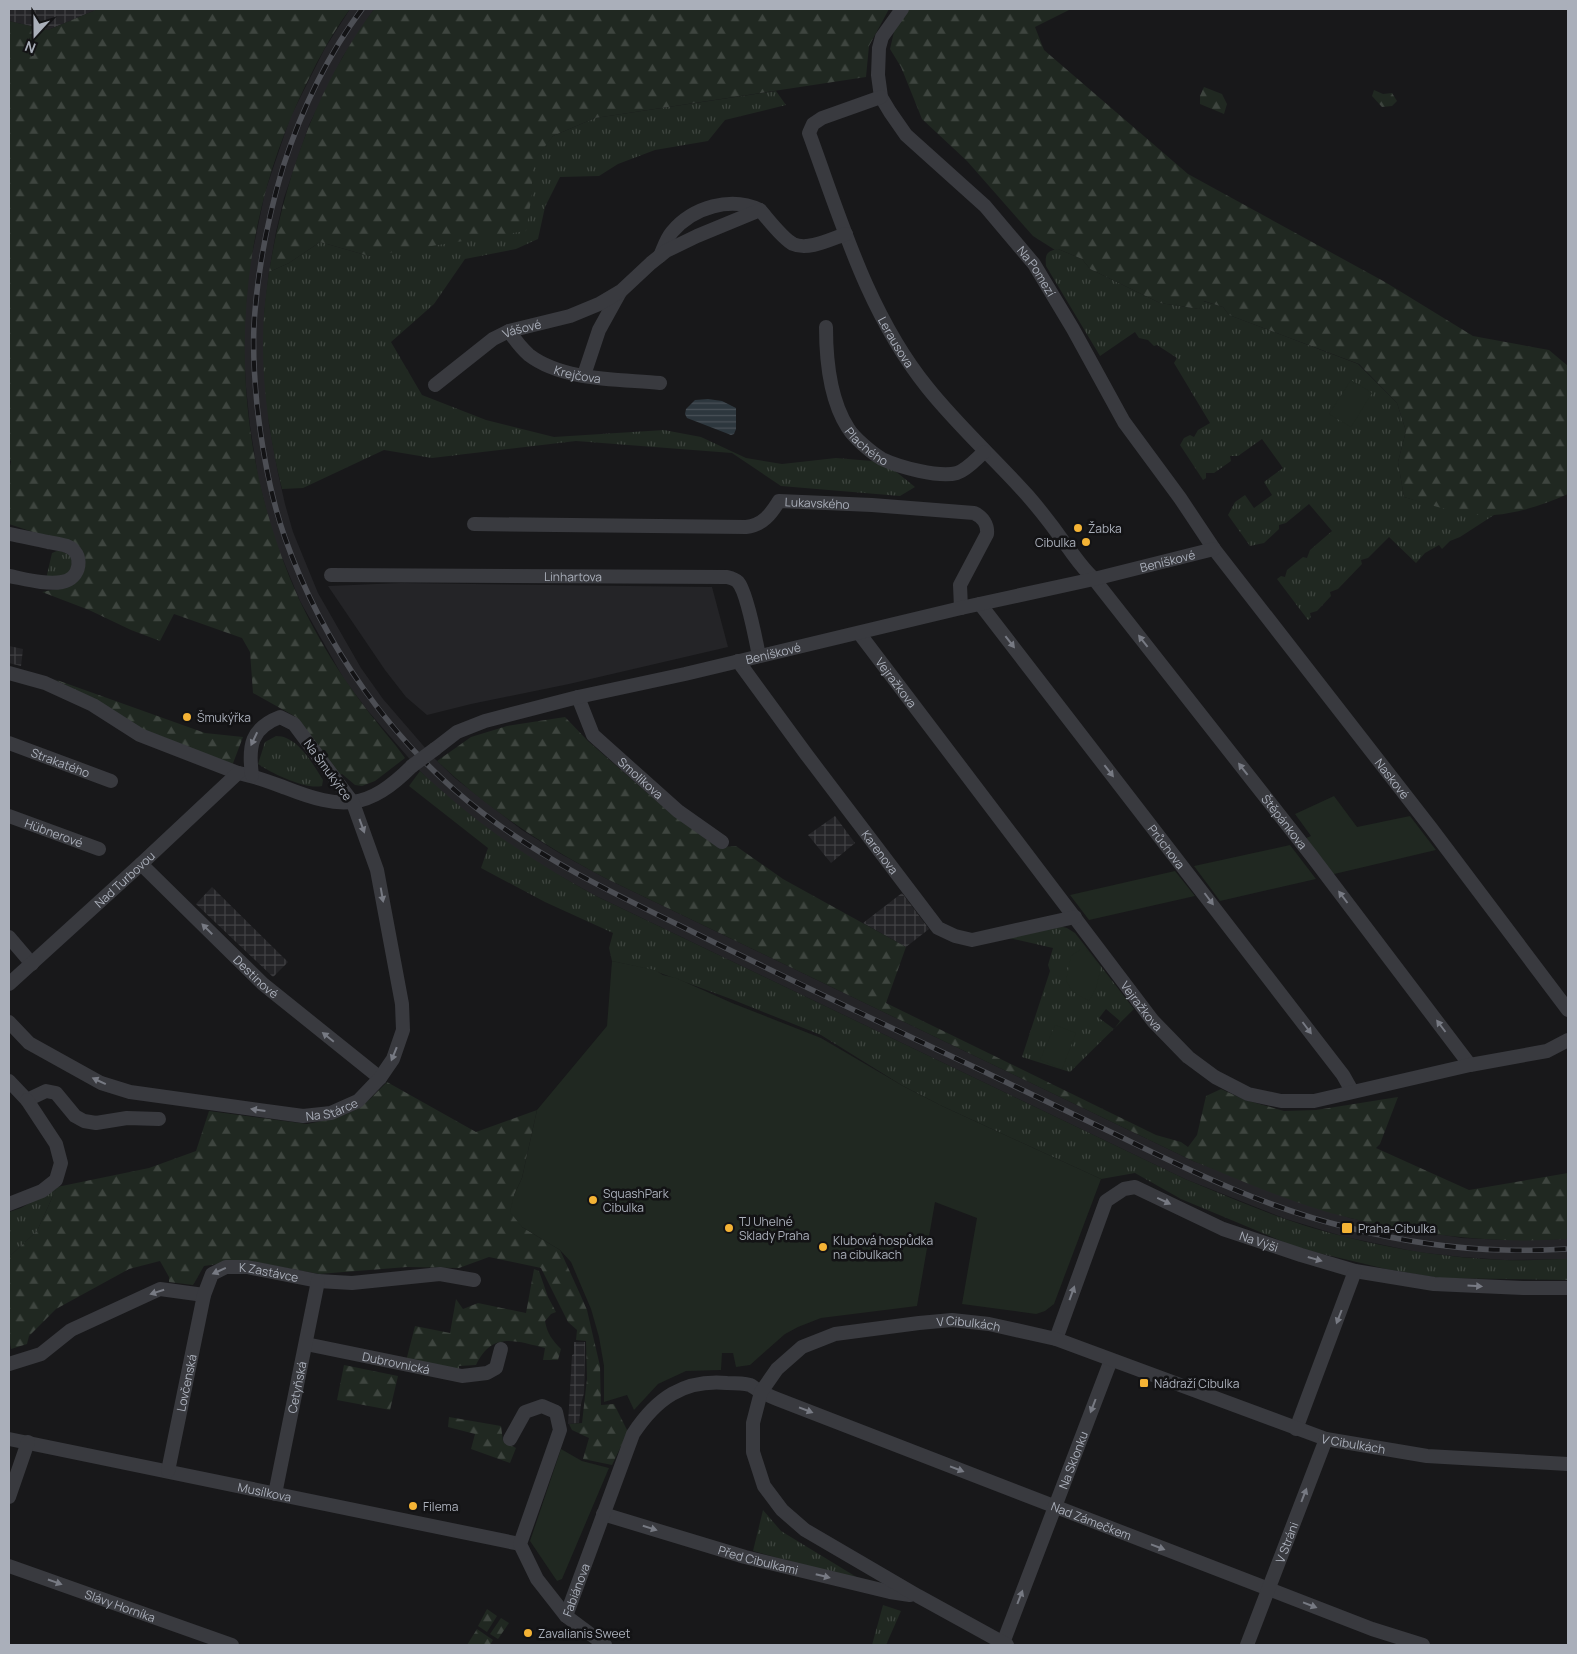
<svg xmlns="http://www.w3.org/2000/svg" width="1577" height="1654" font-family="Manrope,sans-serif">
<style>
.built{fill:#242427}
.industrial{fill:url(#industrial-grid)}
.grass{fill:url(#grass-tufts);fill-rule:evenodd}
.forest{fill:url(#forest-firs)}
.park{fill:#202821}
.water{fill:url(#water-rules)}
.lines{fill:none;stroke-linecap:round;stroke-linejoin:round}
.minor{stroke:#393a3f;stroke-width:14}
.rail-casing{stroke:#4c4e54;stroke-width:5.5}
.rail{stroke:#131315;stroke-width:4;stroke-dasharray:11;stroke-linecap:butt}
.minor-bridge{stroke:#393a3f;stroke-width:14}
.oneway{fill:#777a83}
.poi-dot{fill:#f4b335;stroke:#131315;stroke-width:2}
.labels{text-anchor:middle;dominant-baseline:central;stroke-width:5;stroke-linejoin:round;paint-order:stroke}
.street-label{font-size:12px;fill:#aaafba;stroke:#131315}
.poi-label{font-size:12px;fill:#aaafba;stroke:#131315;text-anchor:start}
</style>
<defs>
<pattern id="industrial-grid" width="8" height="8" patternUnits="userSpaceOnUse" patternTransform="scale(1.25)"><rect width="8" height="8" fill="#242427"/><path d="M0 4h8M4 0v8" fill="none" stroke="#414144"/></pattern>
<pattern id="grass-tufts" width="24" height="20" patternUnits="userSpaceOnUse" patternTransform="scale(1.25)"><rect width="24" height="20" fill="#202821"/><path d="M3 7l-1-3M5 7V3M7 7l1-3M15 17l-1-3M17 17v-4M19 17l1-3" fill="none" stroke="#3e453f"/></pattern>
<pattern id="forest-firs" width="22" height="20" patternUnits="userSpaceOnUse" patternTransform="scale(1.25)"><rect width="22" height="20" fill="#202821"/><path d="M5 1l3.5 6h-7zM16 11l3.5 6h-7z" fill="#3e453f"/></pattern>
<pattern id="water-rules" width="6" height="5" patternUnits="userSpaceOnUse" patternTransform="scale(1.25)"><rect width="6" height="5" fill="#2d373e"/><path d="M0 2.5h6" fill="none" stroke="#495158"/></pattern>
</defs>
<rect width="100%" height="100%" fill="#18181a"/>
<path class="built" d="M350,9H374L342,58L309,125L284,198L276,232L269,272L264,315V351L269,424L278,473L285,504L293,532L318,593L361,668L383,699L434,758L456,779L522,830L561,854L605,878L1193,1161L1350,1218L1394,1227L1462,1238L1506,1240L1568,1239V1259L1505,1260L1461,1257L1417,1252L1345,1237L1286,1219L1185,1179L596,896L551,871L511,846L476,820L443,794L420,771L368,711L344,679L300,601L274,538L266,509L258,477L250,426L246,387L244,352L245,314L249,269L265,192L290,118L325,48Z
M401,583L712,587L728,647L569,684L471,704L427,715L406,697L385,670L328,586Z"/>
<path class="industrial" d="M9,9H98L48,30L9,21Z
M9,646L23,649L21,666L9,663Z
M835,816L855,843L831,863L808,835Z
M212,887L288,962L273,977L196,904Z
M902,893L929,929L906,947L863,923Z
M574,1342H585L584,1393L581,1404L579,1423L568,1424L572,1355L574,1354Z"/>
<path class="grass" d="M776,91L786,105L725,120L708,141L655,150L618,164L599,176L560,177L545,207L538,239L516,249L465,259L434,304L391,342L422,395L486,420L554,437L664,430L701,437L746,458L782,464L836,458L884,462L915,487L900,496L781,486L732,453L576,441L432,458L384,450L303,488L282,489C268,433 260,372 264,314C265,300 267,286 269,272L289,263L320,242L369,256L532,194V162L553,136L595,118Z
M1058,249L1082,259L1090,269L1160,303L1199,309L1203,301L1223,307L1229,315L1358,364L1397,403L1406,431L1398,462L1404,497C1434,506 1463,512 1494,515L1460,537L1450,541L1442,549L1439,545L1425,553L1416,563L1389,537L1368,558L1361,560L1362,564L1338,589L1330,592L1331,596L1317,611L1310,613L1311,617L1308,620L1277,579L1281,576L1285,577L1287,570L1303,557L1307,558L1310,550L1332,531L1309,504L1286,523L1279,525V529L1264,543L1250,546L1228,515L1235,502L1245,495L1254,508L1272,495L1264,482L1283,468L1262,439L1238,456H1230L1231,461L1214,473H1206V478L1203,480L1180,445L1184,438L1190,435L1194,437L1198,430L1210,423L1174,363L1177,358L1157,345L1154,346L1148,340L1139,338L1135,332L1100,356L1046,266C1045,255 1046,251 1058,249Z
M59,550L72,556L74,572L46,579L52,553Z
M276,736C298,736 312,763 323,780L322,786C306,790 271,773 258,764L265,742Z
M420,771C475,823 530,860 596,896L1185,1179C1238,1201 1290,1224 1346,1237C1397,1250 1451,1258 1504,1260C1525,1261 1547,1259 1568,1259V1280L1439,1278L1386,1269L1298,1248L1181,1199L1135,1173L1101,1179L942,1106L903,1086L821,1035L731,999L652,970L612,961L609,948L613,933L545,902L481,868L488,848L409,786Z
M1059,926L1067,928L1075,933L1134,1009L1070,1072L1022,1057L1050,971L1048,965L1053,948L1009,938ZM1106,1009L1120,1021L1114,1029L1099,1018Z
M57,1187L37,1231L9,1257V1212L21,1208Z
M763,1510L781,1531L863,1581L753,1551Z
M883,1605L901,1611L886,1645H872Z"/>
<path class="forest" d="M98,9H350C330,36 314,67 300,97C226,257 227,440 299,599C317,638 341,676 367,710C379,726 393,741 405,758L375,781L362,786L355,785L342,774L337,776L296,717L253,693L250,652L242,638L174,614L160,641L131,630L89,610L42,592L66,587L77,580L75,546L9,524V472L11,461L9,460V21L48,30Z
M374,9H889L869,46L866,77L595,118L553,136L532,163V194L526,231L369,256L320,242L289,263L269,272C285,177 317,86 374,9Z
M908,9H1071L1035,27L1044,50L1188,174L1385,282L1473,336L1549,350L1568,366V494C1545,504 1520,513 1494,515C1468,517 1430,505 1404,497L1398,462L1406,431L1397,403L1359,364L1229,315L1223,307L1204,301L1199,309L1160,303L1090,269L1082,259L1058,249L1055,250L1033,236L967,161L922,119L901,67L890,49L896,23Z
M1204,87L1222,94L1227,104L1224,114L1200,104V96Z
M1374,90L1383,94L1392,93L1397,101L1392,106L1382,107L1372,96Z
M54,679L205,733L243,737L232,766L145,732L97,702Z
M565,717L588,741L670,813L720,847L736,846L783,879L906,947L886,1003L1156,1135L1181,1142L1188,1147L1197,1135L1206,1096L1221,1089L1245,1100L1284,1111L1316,1110L1398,1097L1380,1144L1376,1148L1469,1190L1568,1173V1239C1547,1240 1525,1241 1504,1240C1452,1238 1400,1231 1350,1218C1296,1205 1245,1182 1193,1161L605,878C544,846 488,809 437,761L471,737L507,726Z
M387,1082L476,1132L537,1110L522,1178L514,1195L522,1227L560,1250L580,1294L587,1310L600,1366L601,1405L614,1404L628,1432L612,1465L583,1459L589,1438L572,1430L569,1424L582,1423L587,1379L586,1341L576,1340L577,1330L568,1322L541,1268L489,1257L459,1268L407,1267L319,1274L245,1260L204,1266L193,1285L169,1282V1277L160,1261L129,1269L56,1309L29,1336L27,1344L11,1349L9,1336V1257L37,1231L57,1187L149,1168L196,1151L209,1111L307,1124L337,1118L355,1110L370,1099Z
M534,1269L539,1271L548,1297L556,1312L551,1314L545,1321C547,1333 552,1340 561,1349L558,1360H543L545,1348C516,1341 492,1331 476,1365L459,1366V1372L406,1361L415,1326L450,1333L456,1299L463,1309L478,1303L526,1313Z
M344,1365L398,1376L390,1410L337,1400Z
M449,1417L501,1426L503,1441L516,1448L510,1463L471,1449L475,1434L448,1427Z
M487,1609L497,1616L487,1632L478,1626Z
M501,1618L509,1623L498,1639L490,1634Z
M477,1629L493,1640L490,1645H467Z"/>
<path class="park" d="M1351,380L1372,393L1351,427L1329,414Z
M1334,796L1357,827L1410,816L1436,850L1330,875L1304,839L1311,836L1295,814Z
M1290,845L1316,879L1220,901L1194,866Z
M1175,871L1195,896L1089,920L1070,895Z
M1081,949H1086L1101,967L1096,988L1089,1001L1073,992L1066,981L1071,956Z
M612,961L655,970L663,975L676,978L732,1003L821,1038L903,1086L942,1106L1101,1179L1054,1304L1045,1311L1036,1314L962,1304L977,1218L935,1202L917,1306L821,1318L798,1327L785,1334L750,1365L736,1367L733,1353H722L721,1370L686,1371L658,1384L634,1410L627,1395L604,1402V1366L599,1337L591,1309L571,1262L560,1250L522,1227L510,1212L514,1195L522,1178L537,1110L607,1026Z
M1055,1025L1076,1033L1062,1069L1040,1060Z
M561,1449L582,1461L609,1468L562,1579L557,1581L530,1541Z"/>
<path class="water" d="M708,399L722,401L736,408V429L734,434L731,435L687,418L685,414L686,409L695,400Z"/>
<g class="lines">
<g class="minor">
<path id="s1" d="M902,9L882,37L879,48L878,75L881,97L890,112L906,135L985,206L1034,264L1073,329L1124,422L1180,498L1214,549L1431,828L1568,1010"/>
<path id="s2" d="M881,97L822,118L813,124L809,133C841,220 868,314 927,387C958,426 995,459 1028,496C1040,510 1052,525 1063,541C1074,555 1081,567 1094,579L1311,855L1470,1065"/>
<path d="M660,256C664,247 666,239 672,232C693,207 731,196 760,210"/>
<path id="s3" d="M826,327C826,360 830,400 848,428C854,438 872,453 882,459C899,467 939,478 957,473C968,469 976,459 984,452"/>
<path id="s4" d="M509,331C515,340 521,348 529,355C563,381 619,379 660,383"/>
<path d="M584,375L599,330L620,292"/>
<path id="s5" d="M435,385L493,339L509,331L570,316L599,304L621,291L651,263L666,251L697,236L760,210C768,219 782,238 793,244C808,251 831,239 846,234"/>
<path id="s6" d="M474,524L746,527C763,525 771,514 779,501L872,505L974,513C983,517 988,525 987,534L960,585L961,608"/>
<path id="s7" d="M331,575L727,577C731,578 735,579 738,582C747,592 756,641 759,656"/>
<path d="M9,576C25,579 46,585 62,582C81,579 85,553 67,546C61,544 54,543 48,542C35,539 23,537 10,534"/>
<path id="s8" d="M980,604L1343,1075L1352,1091"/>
<path id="s9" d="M859,633L1153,1021L1188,1057L1215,1077L1248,1094L1281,1101H1314L1470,1065L1547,1051L1568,1040"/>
<path id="s10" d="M738,661L806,754L938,928L955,936L972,940L1075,917"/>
<path d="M9,673L45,683L93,705L140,735L238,773C255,776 270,782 286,788C342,810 368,810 412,766"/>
<path id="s11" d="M578,697L593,735L678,811L722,842"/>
<path id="s12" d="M9,743L111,781"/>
<path id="s13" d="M435,749L457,732L485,721L578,697L685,674L961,608L1094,579L1214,549"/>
<path id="s14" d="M9,816L99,849"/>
<path id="s15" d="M141,864L263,984L380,1078"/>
<path d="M9,937L32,964"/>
<path id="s16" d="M9,984L141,864L238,773"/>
<path id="s17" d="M9,1022L29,1043L101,1083L130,1092L303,1116L331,1113L358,1101L380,1078L393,1059L403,1030L402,1004L377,870L353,803L294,724L280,717C251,728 248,746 252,775"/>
<path d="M9,1081L27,1100L46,1091L56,1093L75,1116L84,1121L96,1123L127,1118L159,1119"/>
<path d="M9,1204L42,1191L56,1180L61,1163L56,1144L27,1100"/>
<path id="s18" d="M1056,1339L1106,1201L1124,1189L1135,1187L1223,1229L1301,1255L1355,1271L1434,1284L1523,1288H1568"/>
<path id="s19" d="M306,1344L462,1376L487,1373L496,1368L501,1349"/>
<path d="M9,1364L41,1354L71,1330L160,1289L204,1295"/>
<path d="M1296,1429L1355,1271"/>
<path id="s20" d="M9,1439L520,1544"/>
<path d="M510,1439L525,1412L542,1406L556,1412L560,1430L520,1544L537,1579L566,1616L605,1645"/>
<path id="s21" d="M168,1471L204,1295L212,1274L226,1267H247L318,1281L352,1283L440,1274L474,1280"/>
<path id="s22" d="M275,1494L318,1281"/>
<path d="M9,1497L28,1442"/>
<path id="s23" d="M603,1514L745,1557L890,1592L910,1595"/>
<path id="s24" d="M9,1566L232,1645"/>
<path id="s25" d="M566,1616L633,1434C656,1399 683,1379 727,1383C734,1383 743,1383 750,1385C753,1386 756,1390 760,1391C765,1394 772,1397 777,1399L1372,1629L1423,1645"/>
<path id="s26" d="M1003,1643L1111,1360"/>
<path id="s27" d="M1007,1645L918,1596L805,1530L782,1510L764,1486L753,1452V1423L761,1392L777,1369L802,1347L835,1334L919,1323L952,1320L989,1324L1056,1339L1326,1439L1427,1456L1568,1464"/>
<path id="s28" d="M1247,1645L1326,1439"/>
</g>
<g class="rail-casing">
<path id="rail" d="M362,9C327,56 301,111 283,167C269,214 259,262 255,311C252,342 254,374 257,405C262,449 270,495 285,538C323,645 393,745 484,814C548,863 621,897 693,932C774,972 856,1011 938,1050C998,1078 1058,1107 1117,1135C1192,1172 1269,1209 1350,1228C1401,1241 1454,1249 1505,1250C1526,1251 1547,1250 1568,1249"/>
</g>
<use href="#rail" class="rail"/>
<path class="minor-bridge" d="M412,766L435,749"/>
</g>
<defs><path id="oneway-solid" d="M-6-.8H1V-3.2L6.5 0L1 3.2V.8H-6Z" transform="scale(1.25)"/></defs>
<g class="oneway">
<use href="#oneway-solid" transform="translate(1143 641) rotate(-128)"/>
<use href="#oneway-solid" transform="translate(1010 642) rotate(52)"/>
<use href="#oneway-solid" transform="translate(254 739) rotate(115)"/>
<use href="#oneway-solid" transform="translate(1243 769) rotate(-128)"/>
<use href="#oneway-solid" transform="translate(1109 771) rotate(52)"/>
<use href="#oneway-solid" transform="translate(362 826) rotate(70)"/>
<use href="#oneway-solid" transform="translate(382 895) rotate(80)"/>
<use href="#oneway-solid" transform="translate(1343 897) rotate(-127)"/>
<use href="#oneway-solid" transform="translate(1209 899) rotate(53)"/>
<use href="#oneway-solid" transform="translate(207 929) rotate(-135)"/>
<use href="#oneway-solid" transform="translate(1441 1026) rotate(-127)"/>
<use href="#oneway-solid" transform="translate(1307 1028) rotate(53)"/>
<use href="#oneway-solid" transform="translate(328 1037) rotate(-141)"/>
<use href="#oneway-solid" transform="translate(394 1054) rotate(112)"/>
<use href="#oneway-solid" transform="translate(99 1081) rotate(-155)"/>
<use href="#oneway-solid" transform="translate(258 1110) rotate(-172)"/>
<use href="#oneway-solid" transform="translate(1164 1201) rotate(25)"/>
<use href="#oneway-solid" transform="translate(1315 1259) rotate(16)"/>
<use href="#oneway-solid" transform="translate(219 1271) rotate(156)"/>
<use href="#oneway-solid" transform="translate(1475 1286) rotate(3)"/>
<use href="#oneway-solid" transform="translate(157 1292) rotate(163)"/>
<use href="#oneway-solid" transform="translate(1072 1293) rotate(-70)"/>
<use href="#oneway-solid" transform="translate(1339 1317) rotate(111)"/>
<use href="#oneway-solid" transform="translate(1093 1406) rotate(111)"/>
<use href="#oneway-solid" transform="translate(806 1410) rotate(21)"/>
<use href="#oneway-solid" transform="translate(957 1469) rotate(21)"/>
<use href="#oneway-solid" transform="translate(1304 1495) rotate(-69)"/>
<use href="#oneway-solid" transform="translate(650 1528) rotate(17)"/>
<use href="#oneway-solid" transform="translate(1158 1547) rotate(21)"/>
<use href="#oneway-solid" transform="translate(823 1576) rotate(14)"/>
<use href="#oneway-solid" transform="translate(55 1582) rotate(19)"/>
<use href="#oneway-solid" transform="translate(1020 1597) rotate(-69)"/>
<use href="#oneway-solid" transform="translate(1310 1605) rotate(21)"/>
</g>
<g class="poi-dot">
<circle cx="1078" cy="528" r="5"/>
<circle cx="1086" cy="542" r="5"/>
<circle cx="187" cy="717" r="5"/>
<circle cx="593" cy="1200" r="5"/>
<circle cx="729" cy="1228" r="5"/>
<rect x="1341" y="1222" width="12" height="12" rx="2.5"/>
<circle cx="823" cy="1247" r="5"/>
<rect x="1139" y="1378" width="10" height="10" rx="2.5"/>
<circle cx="413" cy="1506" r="5"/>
<circle cx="528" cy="1633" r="5"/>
</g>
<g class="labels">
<g class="street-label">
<text stroke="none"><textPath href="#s1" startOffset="330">Na Pomezí</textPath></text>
<text stroke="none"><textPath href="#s5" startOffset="105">Vášové</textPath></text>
<text stroke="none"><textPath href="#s2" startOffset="310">Lerausova</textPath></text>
<text stroke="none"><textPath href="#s4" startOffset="84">Krejčova</textPath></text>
<text stroke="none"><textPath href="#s3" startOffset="131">Plachého</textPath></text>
<text stroke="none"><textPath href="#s6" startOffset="354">Lukavského</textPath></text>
<text stroke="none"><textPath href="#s13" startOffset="759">Beníškové</textPath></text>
<text stroke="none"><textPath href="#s7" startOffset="242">Linhartova</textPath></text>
<text stroke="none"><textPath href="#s13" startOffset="354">Beníškové</textPath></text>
<text stroke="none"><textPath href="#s9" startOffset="62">Vejražkova</textPath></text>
<text stroke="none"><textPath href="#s12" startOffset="55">Strakatého</textPath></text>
<text transform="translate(328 770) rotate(54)">Na Šmukýřce</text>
<text stroke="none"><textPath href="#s11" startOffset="105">Smolíkova</textPath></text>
<text stroke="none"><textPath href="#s1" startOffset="951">Naskové</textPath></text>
<text stroke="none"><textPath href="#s2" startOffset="928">Štěpánkova</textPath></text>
<text stroke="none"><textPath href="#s14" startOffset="48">Hübnerové</textPath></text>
<text stroke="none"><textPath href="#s8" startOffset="306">Průchova</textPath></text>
<text stroke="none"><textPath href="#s10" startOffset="238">Karenova</textPath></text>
<text stroke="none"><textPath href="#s16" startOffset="156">Nad Turbovou</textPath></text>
<text stroke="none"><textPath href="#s15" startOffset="161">Destinové</textPath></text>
<text stroke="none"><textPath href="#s9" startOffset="468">Vejražkova</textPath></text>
<text stroke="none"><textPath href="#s17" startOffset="346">Na Stárce</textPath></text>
<text stroke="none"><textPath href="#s18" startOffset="315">Na Výši</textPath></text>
<text stroke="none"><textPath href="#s21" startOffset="261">K Zastávce</textPath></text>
<text stroke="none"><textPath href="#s27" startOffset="621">V Cibulkách</textPath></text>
<text stroke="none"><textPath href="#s19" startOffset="92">Dubrovnická</textPath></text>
<text stroke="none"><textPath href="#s21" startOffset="90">Lovčenská</textPath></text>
<text stroke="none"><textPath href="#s22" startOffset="109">Cetyňská</textPath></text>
<text stroke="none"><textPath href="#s27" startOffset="1026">V Cibulkách</textPath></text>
<text stroke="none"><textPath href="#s26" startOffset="196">Na Sklonku</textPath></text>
<text stroke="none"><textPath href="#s20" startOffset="261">Musílkova</textPath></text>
<text stroke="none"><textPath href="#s25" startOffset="698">Nad Zámečkem</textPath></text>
<text stroke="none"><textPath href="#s28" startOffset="110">V Stráni</textPath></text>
<text stroke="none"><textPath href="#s23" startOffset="162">Před Cibulkami</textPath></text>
<text stroke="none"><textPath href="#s25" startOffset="28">Fabiánova</textPath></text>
<text stroke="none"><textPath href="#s24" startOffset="118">Slávy Horníka</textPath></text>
</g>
<g class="poi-label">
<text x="1088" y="528">Žabka</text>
<text x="1076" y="542" text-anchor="end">Cibulka</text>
<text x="197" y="717">Šmukýřka</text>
<text x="603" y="1193">SquashPark<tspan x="603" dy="14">Cibulka</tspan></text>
<text x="739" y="1221">TJ Uhelné<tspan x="739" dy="14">Sklady Praha</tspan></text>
<text x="1358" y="1228">Praha-Cibulka</text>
<text x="833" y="1240">Klubová hospůdka<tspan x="833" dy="14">na cibulkach</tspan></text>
<text x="1154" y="1383">Nádraží Cibulka</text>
<text x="423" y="1506">Filema</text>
<text x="538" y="1633">Zavalianis Sweet</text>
</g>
</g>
<rect width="1577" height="1654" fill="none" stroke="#aaafba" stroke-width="20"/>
<g transform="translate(35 35) rotate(201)" stroke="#131315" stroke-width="4" paint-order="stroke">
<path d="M0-4L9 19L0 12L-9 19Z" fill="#aaafba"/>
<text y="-8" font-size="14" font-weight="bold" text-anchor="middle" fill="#aaafba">N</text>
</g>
</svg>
